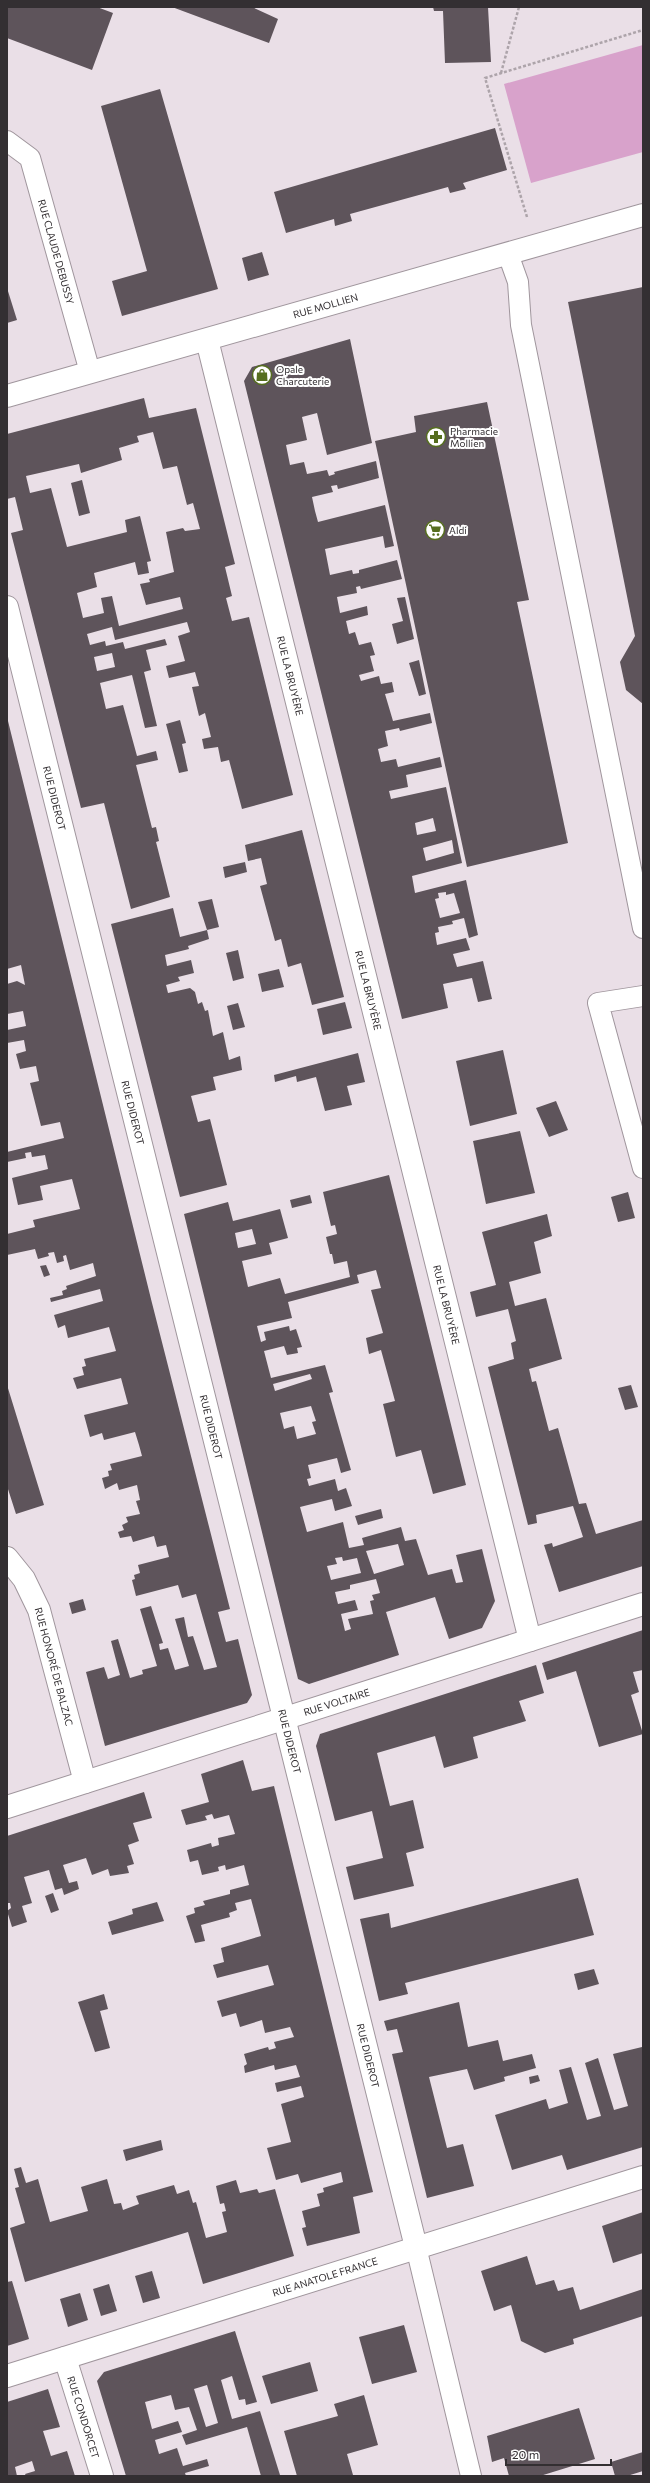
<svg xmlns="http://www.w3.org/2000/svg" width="650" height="2483" font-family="Commissioner,sans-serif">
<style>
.green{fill:#d8a2cb}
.building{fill:#5e545b;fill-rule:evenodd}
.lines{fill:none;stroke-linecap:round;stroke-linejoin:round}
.lane-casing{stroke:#a0969d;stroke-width:22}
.street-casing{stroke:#a0969d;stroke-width:24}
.secondary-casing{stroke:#a0969d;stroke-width:24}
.path{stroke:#ada4aa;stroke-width:2.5;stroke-dasharray:3 2;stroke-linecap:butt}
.lane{stroke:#fff;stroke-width:20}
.street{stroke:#fff;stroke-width:22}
.secondary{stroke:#fff;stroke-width:22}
.labels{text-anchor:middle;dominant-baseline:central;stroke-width:4;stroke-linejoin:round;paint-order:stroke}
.street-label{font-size:10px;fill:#332f32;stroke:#fff}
.poi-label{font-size:10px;fill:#332f32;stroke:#fff;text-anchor:start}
</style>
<rect width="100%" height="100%" fill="#eadfe7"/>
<path class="green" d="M643,45V152L531,183L504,84Z"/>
<path class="building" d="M7,7H97L113,13L92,70L7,38Z
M172,7H252L278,19L269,43Z
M433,7H488L491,62L445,63L443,11H434Z
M160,89L218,289L122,316L112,281L147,271L101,106Z
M495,128L507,170L463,183L466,189L450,193L448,187L350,214L352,221L335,226L334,219L286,233L274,192Z
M262,252L269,275L248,281L242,258Z
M643,287V704L626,690L620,662L635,636L568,302Z
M7,288L17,320L7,323Z
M350,339L372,443L327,455L317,413L302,417L307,440L286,445L290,465L304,462L307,474L327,470L329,476L335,474L334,472L376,461L379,478L338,489L337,485L331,486L333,492L312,497L315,511L318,522L385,505L394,546L385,548L383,536L325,549L330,575L352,570L353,574L359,573V570L397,560L402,579L361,589L360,586L356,587L357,593L337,597L340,613L367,606L368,615L346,621L349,634L355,632L359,645L371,642L375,655L370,656L374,671L359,675L361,681L379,676L381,684L392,682L394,692L385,694L393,721L430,713L432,723L400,731L399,728L385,731L388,746L378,749L381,762L396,759L398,767L440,757L442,767L406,775L408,787L389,791L391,799L446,787L462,863L412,876L415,893L466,880L478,935L469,938L464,918L452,921L453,924L438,927L439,932L435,933L437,945L466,938L470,950L453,954L457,967L483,961L492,999L478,1002L472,978L443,984L448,1008L402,1019L244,381L252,367ZM433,818L436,831L417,835L415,823ZM452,840L454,853L426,861L423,848ZM446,892V895L454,893L460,913L440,918L435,899L439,898L438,893Z
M144,398L149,418L196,408L235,564L225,567L232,596L226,598L232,621L249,617L293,795L242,809L229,760L221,762L218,747L204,749L202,739L211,737L205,713L199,716L192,687L199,686L195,672L169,678L166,666L185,661L178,636L190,632L187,622L115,640L112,627L87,634L90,645L105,641L106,646L123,642L125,649L165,639L167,645L146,650L151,670L144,672L157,726L145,728L132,675L100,683L106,709L123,705L137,756L156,751L158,760L136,765L152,828L156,827L159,841L156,842L170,897L131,909L104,803L81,808L11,533L23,530L15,497L7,499V434ZM153,432L163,469L177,466L187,505L193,503L200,529L185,531L183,528L166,532L174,572L149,579L150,582L140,584L146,605L180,597L183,609L119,626L112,596L101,598L104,613L83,618L77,593L97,587L94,573L135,562L138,575L149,573L147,562L151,561L140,516L125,520L127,532L67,547L51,488L30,493L26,476L79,464L81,473L122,460L119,448L139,442L137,436ZM112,653L115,667L97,671L94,657Z
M487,402L529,600L517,602L568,843L467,867L375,441L416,432L414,416Z
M82,480L90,513L79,516L71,483Z
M405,597L414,639L397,644L392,624L403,621L397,598Z
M419,660L426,694L419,696L409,663Z
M180,720L186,743L182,744L188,771L179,773L166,724Z
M8,721L152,1303L230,1609L218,1612L226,1642L238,1639L252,1695L247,1703L105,1746L86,1672L104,1667L108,1679L120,1675L111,1641L118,1639L130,1678L143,1674L142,1670L157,1666L140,1609L151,1606L163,1643L159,1644L160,1650L168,1648L175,1670L189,1666L175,1619L184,1617L188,1637L193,1636L204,1670L217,1667L196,1594L182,1598L178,1585L136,1596L132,1580L135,1579L134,1575L140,1573L138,1565L169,1557L166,1545L157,1547L154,1536L133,1542L131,1536L120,1538L118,1532L124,1530L122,1525L128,1522L126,1517L140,1514L136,1501L140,1500L137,1485L119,1490L117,1483L105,1489L102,1478L109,1476L108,1471L112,1470L110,1464L142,1456L139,1445L135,1432L104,1440L102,1433L90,1437L84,1415L128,1404L121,1378L77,1389L73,1378L84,1375L82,1367L86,1366L84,1359L116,1351L109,1327L68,1338L65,1325L58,1328L54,1315L103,1301L100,1289L51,1302L50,1298L63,1295L62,1291L67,1289L66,1286L96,1276L93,1263L70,1270L66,1255L63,1256L64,1261L57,1263L54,1252L48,1253L49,1256L38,1259L35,1249L7,1255V1234L35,1227L33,1220L80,1209L72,1179L40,1186L43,1200L18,1205L12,1178L48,1169L45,1155L32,1157L31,1152L25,1153L26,1158L7,1162V1152L64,1138L60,1122L41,1126L30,1083L39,1081L36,1066L20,1069L16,1054L26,1051L24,1040L7,1043V1030L26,1026L23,1011L7,1014V984L17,981L25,985L21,965L7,969Z
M302,830L344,997L312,1005L301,963L288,967L281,939L275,941L260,886L267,884L261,858L248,861L245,845Z
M245,862L247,872L225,878L223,867Z
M212,899L219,927L207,930L198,902Z
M173,908L180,937L207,930L209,939L188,946L189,949L165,955L167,966L191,960L194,973L178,977L180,981L166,985L168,993L190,988L195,992L198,1004L202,1002L205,1011L208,1010L213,1036L223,1032L229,1060L240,1056L242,1070L213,1077L216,1090L191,1096L198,1122L210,1119L227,1185L180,1197L111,924Z
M238,950L244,978L233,981L226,953Z
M279,969L284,987L262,992L258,974Z
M345,1002L352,1028L323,1035L317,1009Z
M238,1003L245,1027L233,1030L227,1006Z
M503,1050L517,1114L470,1126L456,1061Z
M358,1053L365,1082L347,1086L352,1105L325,1111L316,1077L297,1082L296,1076L275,1082L274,1075Z
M556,1101L568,1130L549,1137L536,1108Z
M520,1131L535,1193L486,1204L473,1141Z
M389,1175L466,1485L433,1494L421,1450L396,1457L383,1404L395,1401L381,1350L369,1354L366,1338L383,1333L371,1290L381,1288L376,1270L357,1275L359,1283L288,1302L292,1318L257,1326L261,1342L266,1340L264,1332L289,1326L290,1331L296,1329L302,1347L297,1348L298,1353L287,1355L284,1346L264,1351L271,1378L325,1365L333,1392L329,1393L351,1470L341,1473L337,1458L308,1465L311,1478L307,1479L309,1486L335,1479L338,1491L346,1488L352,1506L335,1511L332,1499L300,1507L307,1532L343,1522L349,1548L364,1545L362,1538L401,1527L405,1541L416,1539L428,1575L452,1569L456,1583L463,1582L456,1555L482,1549L495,1601L482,1628L449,1639L435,1597L386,1612L399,1655L309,1684L298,1679L184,1214L228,1202L233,1221L280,1209L288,1238L269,1243L272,1254L242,1261L248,1287L280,1278L285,1294L350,1277L347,1261L334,1264L332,1254H330L326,1237L337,1234L335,1225L331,1226L323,1192ZM252,1229L256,1244L238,1248L235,1233ZM310,1374L312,1379L275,1391L273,1384ZM311,1406L316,1421L312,1422L316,1434L297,1439L294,1426L284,1429L280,1413ZM398,1544L404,1565L374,1574L366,1551ZM342,1557L343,1561L357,1558L361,1573L331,1580L327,1566L337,1564L335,1558ZM376,1579L380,1593L372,1595L374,1600L370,1601L373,1614L348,1619L351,1629L345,1631L341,1614L358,1610L355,1600L338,1604L335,1592L350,1589V1585Z
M628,1192L635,1218L618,1222L611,1197Z
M310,1195L312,1203L292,1208L290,1200Z
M547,1214L552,1236L534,1242L541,1273L509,1282L515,1306L546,1298L562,1359L529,1369L532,1382L536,1381L549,1431L558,1428L579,1504L586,1503L596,1534L643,1520V1566L559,1592L544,1545L552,1543L553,1547L583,1537L573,1506L536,1515L537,1523L528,1525L488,1367L514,1359L511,1343L516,1341L508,1309L476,1317L470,1292L496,1285L482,1232Z
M46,1265L50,1275L44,1277L40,1266Z
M7,1385L44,1505L16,1514L7,1486Z
M631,1385L638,1407L625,1410L618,1388Z
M381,1509L383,1518L358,1525L355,1516Z
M83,1599L86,1610L72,1614L69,1603Z
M643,1630V1670L633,1672L639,1692L631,1695L643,1734L599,1747L576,1671L547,1680L542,1663Z
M536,1665L544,1693L519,1701L526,1721L473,1737L478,1758L444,1768L435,1736L377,1753L390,1806L413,1800L424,1848L406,1853L414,1886L354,1900L346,1867L383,1858L372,1811L335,1821L316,1746L320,1734Z
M243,1760L252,1791L274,1786L373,2192L353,2197L360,2233L307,2246L302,2228L306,2227L302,2211L320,2206L317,2194L324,2192L323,2188L343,2182L341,2172L301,2183L298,2174L276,2180L267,2148L291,2142L281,2104L304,2097L301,2086L277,2092L275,2083L300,2077L296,2065L275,2070L274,2065L245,2073L244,2066L247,2064L244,2054L268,2047L269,2050L276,2048L274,2042L294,2037L290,2027L265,2033L262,2020L240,2027L236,2013L222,2017L217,2001L274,1985L268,1965L217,1978L213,1965L224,1962L221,1948L261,1936L251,1899L235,1903L237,1910L229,1913L230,1917L201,1925L205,1941L195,1943L186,1916L195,1913L194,1908L205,1905L203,1901L230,1894V1890L249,1885L244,1865L226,1870L225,1865L218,1867L219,1871L202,1875L198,1860L190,1862L187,1850L211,1843L212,1847L219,1845L218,1838L235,1834L229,1815L214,1819L212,1814L205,1816L207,1820L186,1825L181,1810L209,1802L201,1774Z
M144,1792L152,1818L133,1823L139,1841L128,1845L134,1864L127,1866L129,1873L110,1876L108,1869L92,1875L86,1858L63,1865L69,1883L77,1881L79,1889L64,1895L62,1888L55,1890L49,1870L24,1877L32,1903L22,1906L27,1922L12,1927L7,1911L11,1908L10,1903H7V1836Z
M578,1878L594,1935L405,1983L408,1994L379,2001L360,1919L389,1913L391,1928Z
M53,1893L59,1910L51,1913L45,1896Z
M157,1902L164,1921L112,1935L108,1922L133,1914L132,1909Z
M594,1969L599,1984L578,1990L574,1974Z
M104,1994L108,2009L100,2011L110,2048L95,2052L78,2002Z
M459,2002L468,2047L498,2040L503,2061L532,2054L536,2068L504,2077L505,2081L474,2090L467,2069L429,2077L447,2148L463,2144L474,2186L427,2198L392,2054L403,2052L397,2029L387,2031L384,2021Z
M642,2047L643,2147L567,2170L562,2155L512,2170L495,2115L546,2099L549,2109L568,2103L559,2070L571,2067L587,2120L601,2116L585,2063L598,2058L614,2110L628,2106L613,2054Z
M538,2075L540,2081L530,2084L529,2077Z
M161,2140L163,2150L126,2161L123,2150Z
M21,2167L26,2183L38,2179L50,2222L88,2211L81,2187L107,2179L114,2204L121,2203L123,2210L139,2204L136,2196L174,2185L177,2194L189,2190L193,2203L196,2202L206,2238L227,2232L222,2212L226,2211L224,2203L220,2204L216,2186L236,2180L240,2193L257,2189L259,2193L275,2189L294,2256L203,2284L188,2232L25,2282L10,2228L25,2223L15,2188L19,2187L14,2169Z
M643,2212V2253L613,2263L602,2226Z
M527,2256L536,2285L554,2280L558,2291L573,2287L580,2310L643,2289V2316L573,2339L574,2344L545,2353L521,2341L511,2305L494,2311L481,2271Z
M152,2271L160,2298L143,2303L135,2276Z
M12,2281L29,2339L7,2346V2282Z
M109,2284L117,2311L101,2316L93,2289Z
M80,2293L88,2320L68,2327L60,2299Z
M404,2325L417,2372L372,2384L359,2337Z
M235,2331L257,2402L246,2405L245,2399L239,2400L232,2376L221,2380L232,2419L260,2411L280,2475L261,2476L247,2427L186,2445L182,2435L197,2430L189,2407L175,2410L171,2395L145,2402L152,2429L178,2421L182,2432L155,2440L159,2454L177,2448L183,2466L207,2459L209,2466L185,2473L186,2476H126L97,2381L104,2372ZM207,2385L218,2423L206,2427L194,2389Z
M310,2362L318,2391L271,2404L262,2376Z
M48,2389L60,2427L43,2431L51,2456L67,2451L75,2476H26L25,2474L35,2471L32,2461L15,2467L17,2476H7V2402Z
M364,2395L378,2445L347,2454L353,2475L297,2476L284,2431L338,2416L334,2404Z
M579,2408L595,2459L540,2476H509L504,2458L492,2462L487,2436Z
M643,2452V2471L627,2476H615L611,2462Z"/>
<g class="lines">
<g class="lane-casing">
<g id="lane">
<path id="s1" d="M7,141L30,158L90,372"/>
<path d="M508,254L518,282L521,325L643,928"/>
<path d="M643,996L598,1003L643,1168"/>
<path d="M416,2247L471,2476"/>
</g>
</g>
<g class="street-casing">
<g id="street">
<path id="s2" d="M207,340L530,1640"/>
<path id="s3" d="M7,607L416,2247"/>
<path id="s4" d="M7,1558L24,1579L39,1610L85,1782"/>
<path id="s5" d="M7,1807L643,1604"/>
<path id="s6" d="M65,2358L102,2476"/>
<path id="s7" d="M7,2376L643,2177"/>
</g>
</g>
<g class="secondary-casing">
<g id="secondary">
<path id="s8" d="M7,396L643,215"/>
</g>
</g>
<path class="path" d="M501,73L519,7
M527,217L485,78L643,30"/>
<use href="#lane" class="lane"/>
<use href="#street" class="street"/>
<use href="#secondary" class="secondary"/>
</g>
<defs>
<g id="shop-ring" transform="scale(1)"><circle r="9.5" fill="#fff" stroke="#566e1f" stroke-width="1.5"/><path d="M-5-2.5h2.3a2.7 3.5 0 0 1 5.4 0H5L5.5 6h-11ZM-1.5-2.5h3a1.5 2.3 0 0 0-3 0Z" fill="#566e1f"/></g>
<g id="pharmacy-ring" transform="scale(1)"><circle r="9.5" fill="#fff" stroke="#566e1f" stroke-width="1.5"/><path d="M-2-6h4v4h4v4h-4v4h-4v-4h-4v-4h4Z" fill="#566e1f"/></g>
<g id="supermarket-ring" transform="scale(1)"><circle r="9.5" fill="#fff" stroke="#566e1f" stroke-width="1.5"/><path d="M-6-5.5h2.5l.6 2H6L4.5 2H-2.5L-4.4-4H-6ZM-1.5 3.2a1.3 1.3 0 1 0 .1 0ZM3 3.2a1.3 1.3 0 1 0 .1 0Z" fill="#566e1f"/></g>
</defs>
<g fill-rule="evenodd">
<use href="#shop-ring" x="262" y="375"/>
<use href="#pharmacy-ring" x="436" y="437"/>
<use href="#supermarket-ring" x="435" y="530"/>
</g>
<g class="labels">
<g class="street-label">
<text stroke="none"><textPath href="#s1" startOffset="126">RUE CLAUDE DEBUSSY</textPath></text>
<text stroke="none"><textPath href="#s8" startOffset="331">RUE MOLLIEN</textPath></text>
<text stroke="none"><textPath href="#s2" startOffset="346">RUE LA BRUYÈRE</textPath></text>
<text stroke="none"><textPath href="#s3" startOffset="197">RUE DIDEROT</textPath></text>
<text stroke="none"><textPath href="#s2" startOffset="670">RUE LA BRUYÈRE</textPath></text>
<text stroke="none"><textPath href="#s3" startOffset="521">RUE DIDEROT</textPath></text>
<text stroke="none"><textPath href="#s2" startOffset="994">RUE LA BRUYÈRE</textPath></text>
<text stroke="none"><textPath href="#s3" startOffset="845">RUE DIDEROT</textPath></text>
<text stroke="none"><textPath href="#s4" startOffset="120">RUE HONORÉ DE BALZAC</textPath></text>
<text stroke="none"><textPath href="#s5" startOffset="346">RUE VOLTAIRE</textPath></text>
<text stroke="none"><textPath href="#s3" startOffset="1169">RUE DIDEROT</textPath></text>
<text stroke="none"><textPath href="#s3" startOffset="1493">RUE DIDEROT</textPath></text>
<text stroke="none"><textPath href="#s7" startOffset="333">RUE ANATOLE FRANCE</textPath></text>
<text stroke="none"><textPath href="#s6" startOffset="62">RUE CONDORCET</textPath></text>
</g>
<g class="poi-label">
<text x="276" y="369">Opale<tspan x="276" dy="12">Charcuterie</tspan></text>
<text x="450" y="431">Pharmacie<tspan x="450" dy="12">Mollien</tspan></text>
<text x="449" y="530">Aldi</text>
</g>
</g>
<rect width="650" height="2483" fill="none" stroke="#332f32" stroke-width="16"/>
<path d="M506 2459v6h105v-6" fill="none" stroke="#332f32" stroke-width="2"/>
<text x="512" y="2459" font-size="12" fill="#332f32" stroke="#ffffff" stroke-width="3" paint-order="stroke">20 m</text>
</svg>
